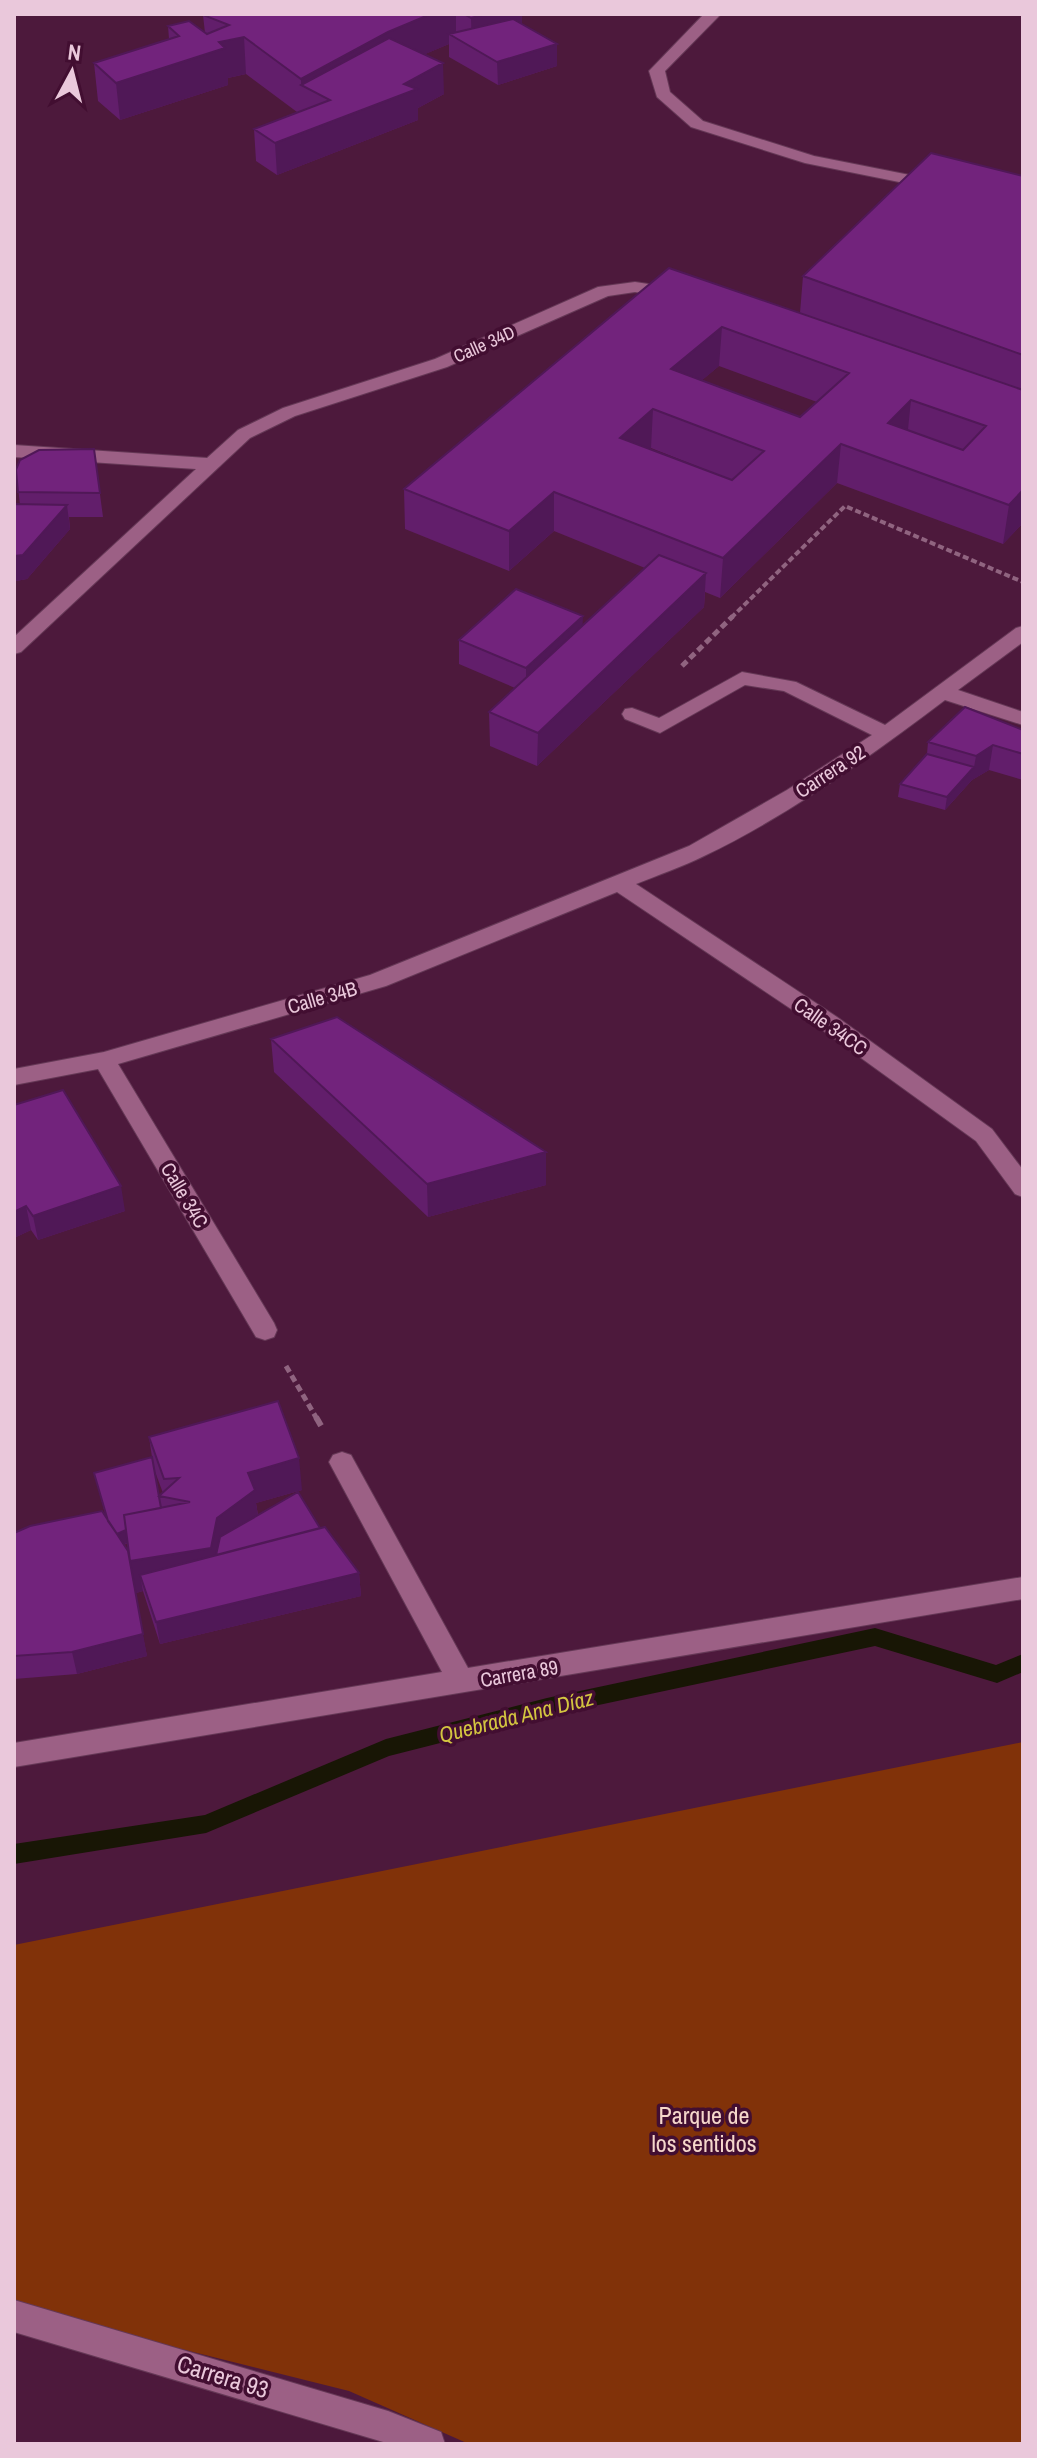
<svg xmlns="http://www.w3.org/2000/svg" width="1037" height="2458" font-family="'Archivo Narrow',sans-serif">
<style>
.green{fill:#813209}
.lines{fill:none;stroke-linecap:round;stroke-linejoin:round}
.stream{fill:#181605;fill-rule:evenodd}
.minor-casing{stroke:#653856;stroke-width:2}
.path-far2{stroke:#906480;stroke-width:4;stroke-dasharray:6 3;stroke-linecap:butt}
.path-far1{stroke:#906480;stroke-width:5;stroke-dasharray:7 4;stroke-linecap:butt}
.path{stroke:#906480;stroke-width:6;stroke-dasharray:10 5;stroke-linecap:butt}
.minor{fill:#9c6085;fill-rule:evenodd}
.wall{fill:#621e6b;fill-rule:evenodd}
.shaded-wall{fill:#501857}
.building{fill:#72237c;stroke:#501857;stroke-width:2;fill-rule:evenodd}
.labels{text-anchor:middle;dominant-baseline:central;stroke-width:7;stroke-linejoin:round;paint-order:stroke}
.far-street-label{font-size:18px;fill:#eac8db;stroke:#420e31}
.street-label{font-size:20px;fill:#eac8db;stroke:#420e31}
.water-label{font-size:22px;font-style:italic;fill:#d3c540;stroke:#420e31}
.near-park-label{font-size:24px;fill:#f5d7cb;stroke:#420e31}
.near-street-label{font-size:24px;fill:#eac8db;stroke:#420e31}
</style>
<rect width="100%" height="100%" fill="#4d193c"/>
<path class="green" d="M1023,1742V2444H469L349,2391L14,2307V1945Z"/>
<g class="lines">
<path class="stream" d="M875,1628L996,1665L1023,1654V1672L997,1683L875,1646L547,1716L389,1756L206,1833L14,1864V1844L205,1815L386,1739L547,1698Z"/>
<g class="minor-casing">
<path id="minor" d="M704,14H721L665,71L670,92L703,121L814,156L940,181L942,184L940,187L934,189L805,163L691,127L657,97L649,71Z
M635,282L675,288L684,293L675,298L635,292L608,296L447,367L295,416L250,438L21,652L14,654V637L196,469L14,457V445L207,458L238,430L283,408L435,359L598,287Z
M1023,626V642L958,690L1023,712V725L945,700C871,756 788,816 704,856C682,867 658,875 636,884L837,1017L992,1129L1023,1170V1197L1015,1194L976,1141L821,1029L617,892L386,986L118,1064L274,1323L277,1330L274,1337L265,1340L256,1337L98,1069L14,1085V1069L104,1052L370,975L689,846L787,790L872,735L784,691L745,685L660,733L625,719L622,714L625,709L632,708L659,718L742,672L796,682L885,725L1016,628Z
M342,1452L351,1455L468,1668L1023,1577V1599L14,1767V1743L442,1672L329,1462L333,1455Z
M14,2300L388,2411L441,2432L445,2444H390L14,2332Z"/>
</g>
<path class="path-far2" d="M731,618L845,506L1023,582"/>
<path class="path-far1" d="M682,666L733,616
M286,1366L317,1419"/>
<path class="path" d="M316,1417L323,1429"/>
<use href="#minor" class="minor"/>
</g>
<path class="wall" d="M205,14H522V24L557,44V66L498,85L449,57V44L425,54L444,94L418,108V120L277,175L256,161L254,129L297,112L246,74L228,78V85L120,120L98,101L94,63L169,39L168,26L205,33L203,15Z
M1023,176V523L1003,544L837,483L720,598L705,592L704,607L537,766L490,746L489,712L515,688L459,664V640L582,626L645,568L554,531L509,571L405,529L404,489L669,268L800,313L803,276ZM719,366L817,402L800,417L702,380ZM651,448L732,480L650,449Z
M94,449L103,517H69L70,529L27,579L16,581L14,583V504L20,505L16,470Z
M1023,730V780L989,770L972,780L945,810L898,797L900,784L927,754L928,742Z
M271,1039L546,1152V1185L428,1217L274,1072Z
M14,1105L125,1211L38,1240L31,1230L14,1238Z
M149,1437L302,1490L256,1503L258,1515L320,1528L359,1573L361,1596L160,1644L143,1591L136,1593L128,1543L124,1545L147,1656L77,1674L14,1679V1533L106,1517L94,1473L152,1457ZM154,1469L163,1493L159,1496Z"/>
<path class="shaded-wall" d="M431,14H456V38L449,34V44L390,69L330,100L301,85V79L388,32Z
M485,14H522V26L472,47L471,18Z
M244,37L246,74L228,78V85L120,120L116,83L219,42Z
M557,44V66L498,85L497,62Z
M443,63L444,94L418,108V120L277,175L275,143L404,84Z
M722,327L719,366L669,408L671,369Z
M911,400L907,439L888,423Z
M653,409L651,448L619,477L620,438Z
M841,444L837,483L720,598L723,558Z
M1023,490V523L1003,544L1009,505Z
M554,492V531L509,571V531Z
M67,505L70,529L27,579L16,581L14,583V556Z
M706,573L704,607L537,766L538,733Z
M583,616L582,640L526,693V668Z
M993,745L989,770L972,780L945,810L947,797L974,767L976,756Z
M546,1152V1185L428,1217L427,1184Z
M121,1186L125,1211L38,1240L33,1216Z
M26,1206L31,1230L14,1238V1212Z
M299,1458L302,1490L256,1503L259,1522L218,1566L140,1575L143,1591L136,1593L130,1561L217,1518L248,1473Z
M162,1516L164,1528L115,1548L113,1536Z
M359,1573L361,1596L160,1644L156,1622Z
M143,1634L147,1656L77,1674L72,1652Z"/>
<path class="building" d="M205,14H431L388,32L301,79L244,37L219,42L225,48L116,83L94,63L179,36L168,26L189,21L207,34L229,25L203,15Z
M464,14H485L471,18Z
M513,19L557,44L497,62L449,34Z
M389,38L443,63L404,84L417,89L275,143L254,129L330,100L301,85Z
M931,153L1023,176V355L803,276Z
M669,268L1023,390V490L1009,505L841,444L723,558L554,492L509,531L404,489ZM722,327L849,373L800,417L671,369ZM911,400L986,426L963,450L888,423ZM653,409L764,451L732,480L620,438Z
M94,449L100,493L18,492L16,470L20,460L39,450Z
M14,504L67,505L23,555L14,556Z
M659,555L706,573L538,733L489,712Z
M516,589L583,616L526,668L459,640Z
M965,707L1023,730V754L993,745L976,756L928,742Z
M927,754L974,767L947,797L900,784Z
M337,1017L546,1152L427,1184L271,1039Z
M63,1090L121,1186L33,1216L26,1206L14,1212V1105Z
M278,1401L299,1458L248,1473L255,1490L217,1518L211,1548L130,1561L124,1515L190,1502L159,1496L179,1478L164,1479L149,1437Z
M152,1457L161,1508L124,1515L126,1530L117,1534L108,1521L94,1473Z
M298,1492L320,1528L216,1555L220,1537Z
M102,1511L128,1551L143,1634L72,1652L14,1656V1533L30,1526Z
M325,1527L359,1573L156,1622L140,1575Z"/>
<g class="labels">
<g class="far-street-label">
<text transform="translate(484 344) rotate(-24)">Calle 34D</text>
</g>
<g class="street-label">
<text transform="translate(830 771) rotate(-33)">Carrera 92</text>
<text transform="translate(322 997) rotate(-16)">Calle 34B</text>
<text transform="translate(831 1026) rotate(35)">Calle 34CC</text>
<text transform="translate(185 1195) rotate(59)">Calle 34C</text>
<text transform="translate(519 1673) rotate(-10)">Carrera 89</text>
</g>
<g class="water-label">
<text transform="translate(516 1716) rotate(-14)">Quebrada Ana Díaz</text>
</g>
<g class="near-park-label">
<text x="704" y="2115">Parque de<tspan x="704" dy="28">los sentidos</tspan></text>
</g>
<g class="near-street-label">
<text transform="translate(223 2376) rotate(17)">Carrera 93</text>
</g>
</g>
<rect width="1037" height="2458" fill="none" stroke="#eac8db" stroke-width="32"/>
<g transform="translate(72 72) rotate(7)" stroke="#420e31" stroke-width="6" paint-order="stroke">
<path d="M0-6L14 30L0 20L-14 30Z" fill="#eac8db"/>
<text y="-12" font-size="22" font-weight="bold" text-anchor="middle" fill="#eac8db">N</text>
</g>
</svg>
